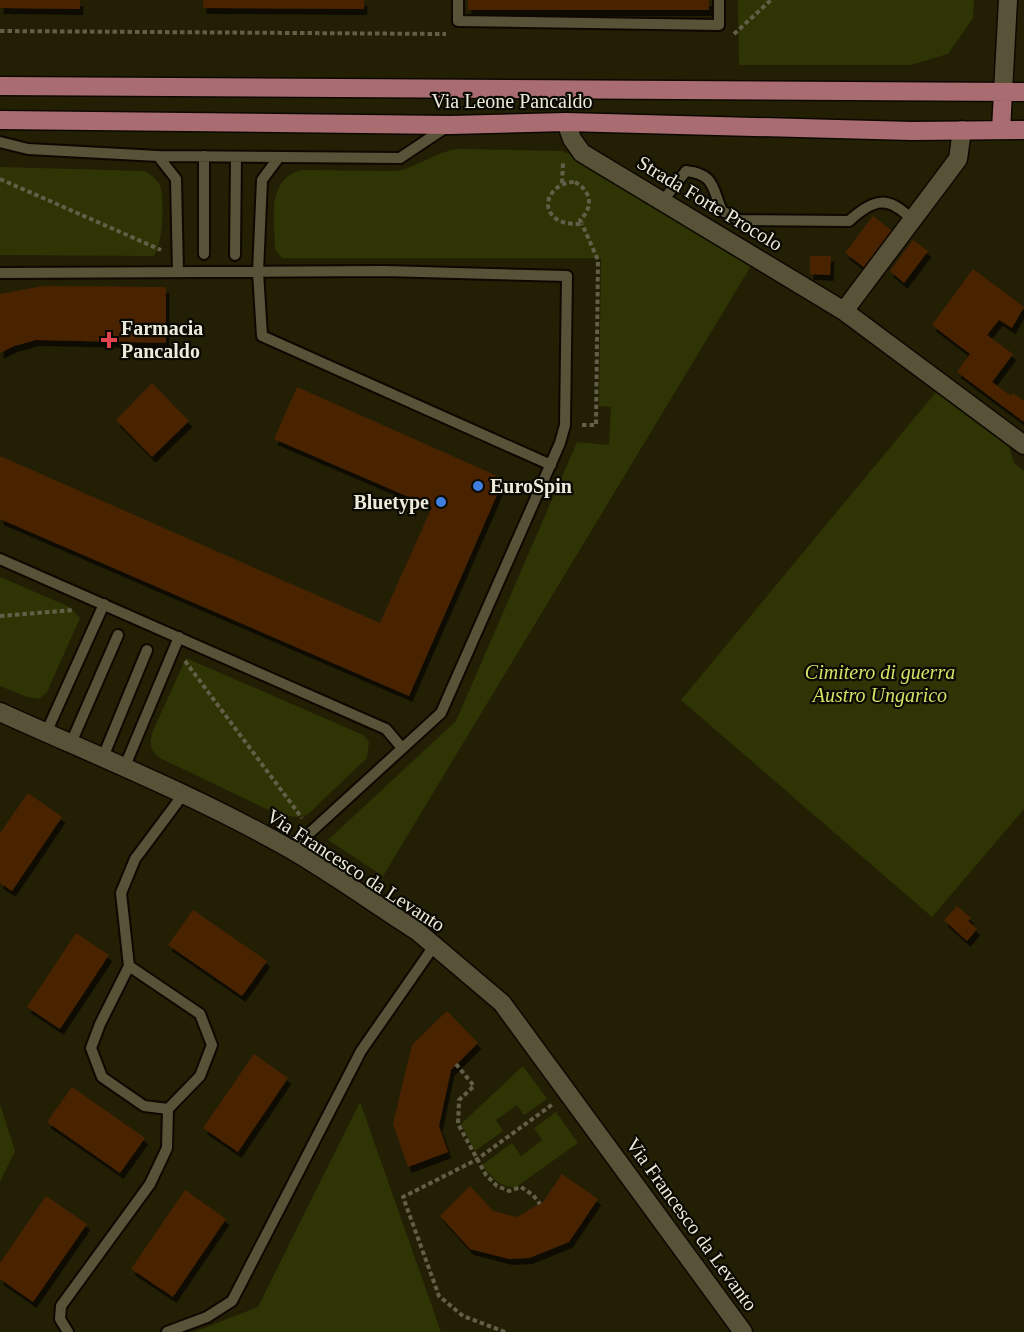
<svg xmlns="http://www.w3.org/2000/svg" width="1024" height="1332" font-family="'Times New Roman',serif">
<style>
.green{fill:#2f3405}
.building{fill:#492300;filter:url(#shadow)}
.lines{fill:none;stroke-linecap:round;stroke-linejoin:round}
.service-casing{stroke:#0d0800;stroke-width:14}
.minor-casing{stroke:#0d0800;stroke-width:21}
.primary-casing{stroke:#0d0800;stroke-width:21}
.path{stroke:#625e48;stroke-width:4;stroke-dasharray:4.5 3;stroke-linecap:butt}
.service{stroke:#575238;stroke-width:10}
.minor{stroke:#575238;stroke-width:18}
.primary{stroke:#a96d71;stroke-width:18}
.health-dot{fill:#e0444e;stroke:#0a0902;stroke-width:2}
.shop-dot{fill:#3f7fe0;stroke:#0a0902;stroke-width:2}
.labels{text-anchor:middle;dominant-baseline:central;stroke-width:4.5;stroke-linejoin:round;paint-order:stroke}
.street-label{font-size:20px;fill:#eceadb;stroke:#0a0902}
.poi-label{font-size:20px;font-weight:bold;fill:#eceadb;stroke:#0a0902;text-anchor:start}
.park-label{font-size:20px;font-style:italic;fill:#d4e465;stroke:#0a0902}
</style>
<defs>
<filter id="shadow"><feDropShadow dx="3.5" dy="6" stdDeviation="0" flood-color="#0009"/></filter>
</defs>
<rect width="100%" height="100%" fill="#231f05"/>
<path class="green" d="M738,0H974L973,18L948,54L910,65H739Z
M457,149L562,151L590,162L754,261L383,876L328,840L456,721L577,442L609,445L611,407L599,406L601,258H282L275,250C275,220 265,181 301,170L397,171C418,167 435,152 457,149Z
M0,167L145,171C152,176 159,180 161,189C164,207 163,241 154,256L0,255Z
M941,386L1007,440L1014,463L1024,471V809L932,917L681,700Z
M0,577L70,607L80,618L47,692L39,699L27,697L0,686Z
M186,658L363,735L369,742L367,758L307,815L296,817L275,813L160,758C150,751 150,745 152,733Z
M523,1066L547,1099L524,1115L517,1105L496,1120L503,1131L475,1151L461,1124Z
M360,1102L441,1332H194L258,1307Z
M0,1104L15,1151L0,1182Z
M556,1112L578,1143L516,1187C499,1188 492,1177 482,1165L512,1143L521,1156L542,1140L534,1128Z"/>
<path class="building" d="M0,0H80V9L0,8Z
M203,0H364V9L203,8Z
M468,0H709V10H468Z
M873,216L896,234L869,271L845,253Z
M913,240L928,251L904,283L890,271Z
M810,256H831L830,275L810,274Z
M973,269L1024,307L1012,328L999,320L987,335L1013,354L992,382L1011,396L1013,393L1024,401V422L957,372L970,354L932,325Z
M43,286L166,287V343L36,340L14,346L0,353V294Z
M152,383L189,421L152,457L116,420Z
M297,387L504,479L409,696L0,519V456L380,623L432,507L274,439Z
M28,793L62,817L12,891L0,883V833Z
M957,906L971,918L968,921L977,929L967,941L944,920Z
M193,910L267,961L242,996L168,945Z
M76,933L109,955L60,1029L27,1007Z
M447,1011L478,1043L451,1070L439,1126L448,1152L408,1167L393,1124L412,1045Z
M254,1054L288,1078L238,1152L203,1128Z
M72,1087L145,1138L120,1173L47,1122Z
M562,1174L598,1199L569,1242L529,1258L509,1259L470,1249L440,1216L470,1186L493,1211L517,1217L543,1202Z
M185,1190L226,1219L173,1297L131,1269Z
M46,1196L87,1224L33,1302L0,1279V1263Z"/>
<g class="lines">
<g class="service-casing">
<path id="service" d="M458,0V21L719,25V0
M0,142L28,149L158,156L400,158L448,126
M158,156L176,179L178,272
M204,156V254
M279,157L262,180L258,272L262,336L551,465
M662,202L686,171C715,174 712,188 722,211L740,220L849,221C874,198 889,195 913,221
M235,255L236,157
M0,273L385,271L567,276L565,425L560,443L441,713L291,850
M0,559L386,729L402,748
M46,733L104,604
M71,743L118,635
M103,757L147,650
M125,766L179,637
M129,966L200,1014L212,1045L200,1076L168,1109L144,1106L102,1077L91,1048L100,1024L129,966L121,893L135,859L182,796
M68,1332L60,1319L61,1306L150,1184L167,1148L168,1109
M167,1332L207,1317L232,1301L361,1051L434,946"/>
</g>
<g class="minor-casing">
<path id="minor" d="M1003,92L1008,0
M566,122L572,139L582,153L844,311L1024,445
M844,311L958,159L962,130
M0,712C97,756 197,796 290,849C333,874 375,904 417,931L502,1003L743,1332"/>
</g>
<g class="primary-casing">
<path id="primary" d="M0,86L1024,92
M0,120L450,125L566,122L912,131L1024,130
M1001,130L1003,92"/>
</g>
<path class="path" d="M0,31L446,34
M734,34L771,0
M0,179L161,250
M575,182C591,191 594,207 580,220L582,224C574,224 565,224 558,220C536,206 554,181 575,182Z
M562,183L563,163
M582,425H596L598,260L582,224
M0,616L74,610
M185,661L302,818
M456,1064L474,1086L459,1100L458,1124L486,1175L497,1186L509,1191L521,1187L533,1195L540,1204
M505,1332L463,1316L439,1296L403,1197L476,1160L553,1104"/>
<use href="#service" class="service"/>
<use href="#minor" class="minor"/>
<use href="#primary" class="primary"/>
</g>
<path class="health-dot" d="M106 331h6v6h6v6h-6v6h-6v-6h-6v-6h6z"/>
<g class="shop-dot">
<circle cx="478" cy="486" r="6"/>
<circle cx="441" cy="502" r="6"/>
</g>
<g class="labels">
<g class="street-label">
<text x="512" y="101">Via Leone Pancaldo</text>
<text transform="translate(710 203) rotate(31)">Strada Forte Procolo</text>
<text transform="translate(356 870) rotate(33)">Via Francesco da Levanto</text>
<text transform="translate(692 1224) rotate(54)">Via Francesco da Levanto</text>
</g>
<g class="poi-label">
<text x="121" y="328">Farmacia<tspan x="121" dy="23">Pancaldo</tspan></text>
<text x="490" y="486">EuroSpin</text>
<text x="429" y="502" text-anchor="end">Bluetype</text>
</g>
<g class="park-label">
<text x="880" y="672">Cimitero di guerra<tspan x="880" dy="23">Austro Ungarico</tspan></text>
</g>
</g>
</svg>
